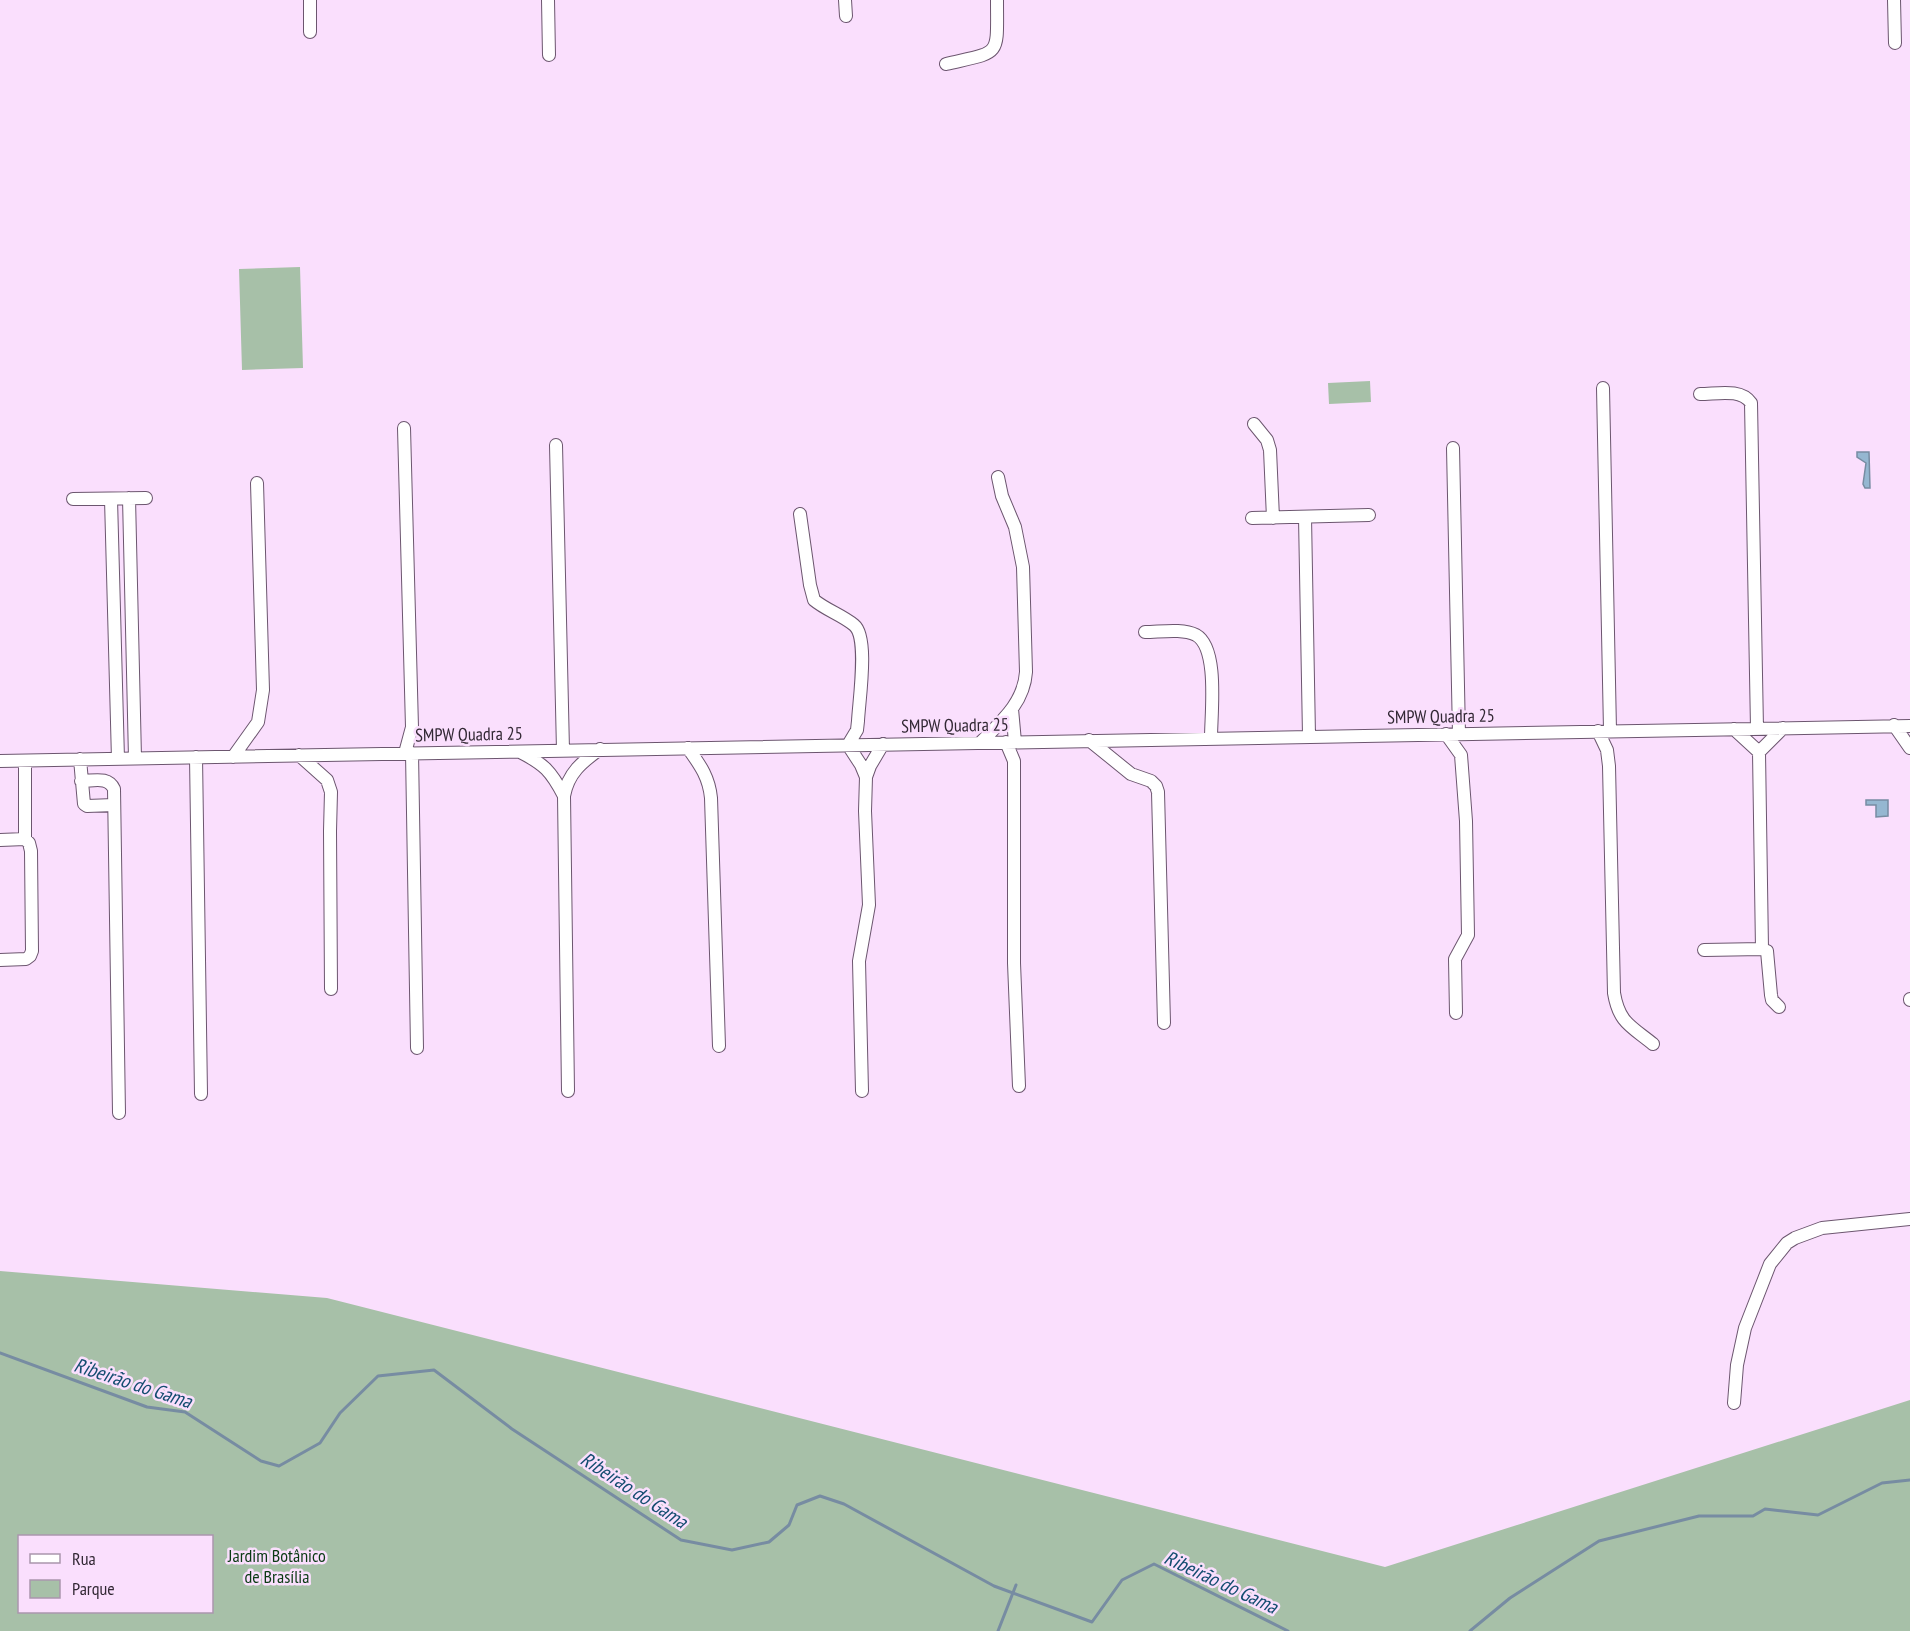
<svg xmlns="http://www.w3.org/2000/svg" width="1910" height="1631" font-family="'PT Sans Narrow',sans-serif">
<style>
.green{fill:#a7c0a8;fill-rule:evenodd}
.water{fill:#95b7d1;stroke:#778ca2;stroke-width:1.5}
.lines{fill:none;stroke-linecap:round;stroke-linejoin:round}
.stream{stroke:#778ca2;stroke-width:3}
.minor-casing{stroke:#6c566f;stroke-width:14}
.minor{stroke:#fff;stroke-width:12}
.labels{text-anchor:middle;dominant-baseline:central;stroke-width:5;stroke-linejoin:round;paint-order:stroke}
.street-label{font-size:18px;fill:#322834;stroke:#fadffd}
.park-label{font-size:18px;fill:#0a3a13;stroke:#fadffd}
.water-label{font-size:20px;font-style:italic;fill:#144d70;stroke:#fadffd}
</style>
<rect width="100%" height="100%" fill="#fadffd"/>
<path class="green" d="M300,267L303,368L242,370L239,269Z
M1370,381L1371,402L1329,404L1328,383Z
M0,1271L327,1298L1385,1567L1910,1400V1631H0ZM20,1536H212V1612H20Z"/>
<path class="water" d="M1857,452H1869L1870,488H1865L1863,484L1866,463L1857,457Z
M1866,800H1888V816L1876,817V805H1866Z"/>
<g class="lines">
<path class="stream" d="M0,1353L147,1407L185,1412L261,1461L279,1466L320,1443L340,1413L378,1376L434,1370L512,1429L681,1540L732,1550L769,1542L789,1525L797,1505L820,1496L844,1504L994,1586L1092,1622L1122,1580L1154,1564L1288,1631
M998,1631L1016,1585
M1470,1631L1510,1598L1599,1541L1699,1516H1753L1765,1509L1818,1515L1882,1483L1910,1480"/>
<g class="minor-casing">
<path id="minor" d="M310,0V32
M548,0L549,55
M845,0L846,16
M1894,0L1895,43
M946,64C1002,51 997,58 997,0
M1603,388L1610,730
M1700,394C1717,394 1741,388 1751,403L1757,728
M1254,424L1267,440L1270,450L1273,518
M404,428L412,727L405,753
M556,445L563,750
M1453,448L1459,734
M129,498L135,758
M73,499L146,498
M111,499L118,759
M800,514L810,585L814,600C826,610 842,615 854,625C869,637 859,700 858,721L857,730L848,745L861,765L866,777
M1305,517L1309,736
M1252,518L1369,515
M1145,632C1160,632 1182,628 1196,635C1219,648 1211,713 1211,738
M1012,709L1015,742
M1894,725L1910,748
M1734,729L1759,752L1762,949
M1598,731L1607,750L1609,766L1614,993C1619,1023 1631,1026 1653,1044
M1446,734L1461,755L1466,821L1468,935L1455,959L1456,1013
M1089,740L1131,774L1151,781L1156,786L1158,792L1164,1023
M1006,742L1014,761V963L1019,1086
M980,743C1001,722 1024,703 1026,672L1023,567L1015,527L1002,496L998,477
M688,748C700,765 709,777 711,798L719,1046
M520,752C544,764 551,771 564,796
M1759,752L1783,728
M412,753L417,1048
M299,755L327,780L331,792L330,831L331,989
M196,757L201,1094
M233,757L258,722L263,690L257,483
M80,759L84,804L87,806L114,805
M0,761L1910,726
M81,781C94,781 108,776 114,789L119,1113
M0,840L25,839
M1704,950L1762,949L1767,951L1771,995L1772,1000L1779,1007
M0,960L26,959L30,956L32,951L31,851L29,843L25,839V761
M1910,1000V999
M568,1091L564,796C568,773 582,762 600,749
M862,1091L859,961L869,905L865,811L866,777L870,766L883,744
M1734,1403L1737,1365L1745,1328L1770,1264L1787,1243L1795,1238L1822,1228L1910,1219"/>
</g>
<use href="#minor" class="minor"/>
</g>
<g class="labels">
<g class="street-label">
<text transform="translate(1441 716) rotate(-1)">SMPW Quadra 25</text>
<text transform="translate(955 725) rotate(-1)">SMPW Quadra 25</text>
<text transform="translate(469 734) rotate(-1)">SMPW Quadra 25</text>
</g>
<g class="park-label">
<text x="277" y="1555">Jardim Botânico<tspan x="277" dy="21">de Brasília</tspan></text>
</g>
<g class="water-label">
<text transform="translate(133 1383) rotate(18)">Ribeirão do Gama</text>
<text transform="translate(634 1490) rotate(33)">Ribeirão do Gama</text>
<text transform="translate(1221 1582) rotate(25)">Ribeirão do Gama</text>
</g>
</g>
<rect x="18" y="1535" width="195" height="78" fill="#fadffd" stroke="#aa96ad" stroke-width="1.5"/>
<rect x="30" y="1554" width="30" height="9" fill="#ffffff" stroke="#aa96ad" stroke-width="1.5"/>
<text x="72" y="1565" font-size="18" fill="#322834">Rua</text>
<rect x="30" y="1580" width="30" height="18" fill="#a7c0a8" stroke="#aa96ad" stroke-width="1.5"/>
<text x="72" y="1595" font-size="18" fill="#322834">Parque</text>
</svg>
